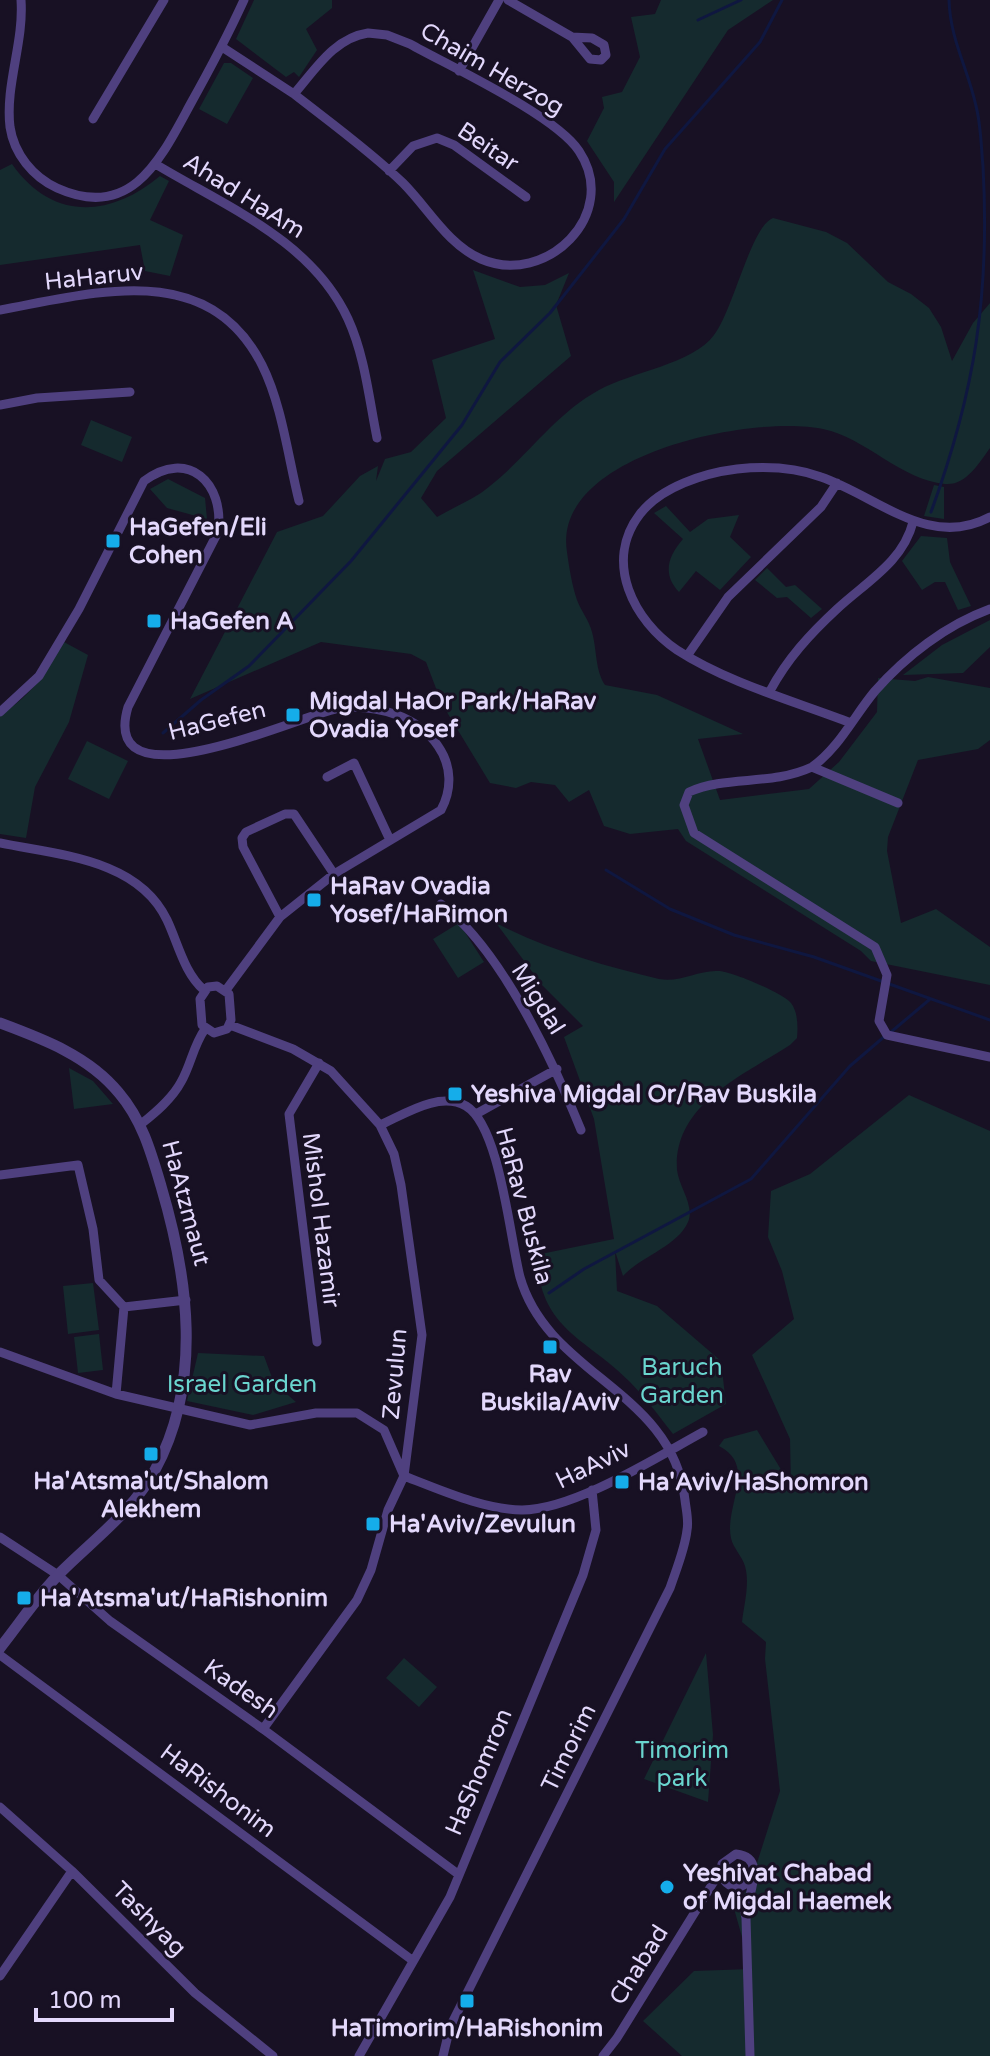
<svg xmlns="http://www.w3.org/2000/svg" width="990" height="2056" font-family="'Varela Round',sans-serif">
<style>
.green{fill:#152a2e}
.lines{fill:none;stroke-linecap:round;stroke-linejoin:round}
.stream{stroke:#0f1740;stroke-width:3}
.minor{stroke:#4f407f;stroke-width:9}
.tertiary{stroke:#4f407f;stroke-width:11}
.poi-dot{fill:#15adea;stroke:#181124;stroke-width:3}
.labels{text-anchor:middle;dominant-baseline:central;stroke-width:6;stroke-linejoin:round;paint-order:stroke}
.street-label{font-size:24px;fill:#e3d8fc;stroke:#181124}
.poi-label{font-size:24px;font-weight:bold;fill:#e3d8fc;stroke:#181124;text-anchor:start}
.park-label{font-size:24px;fill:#6ad5cf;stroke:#181124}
</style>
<rect width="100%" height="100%" fill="#181124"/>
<path class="green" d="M254,0H332V8L306,29L317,50L299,77L294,72L286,77L236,39Z
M661,0H773L728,30L614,202V182L587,141L604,108L602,97L622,92L640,57L631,17L655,14Z
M224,63H231L253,78L227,124L199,109Z
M12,164C52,221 110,218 160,176L169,181L150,220L183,235L170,276L145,271L140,245L0,265V170Z
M773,218L826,232L847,243L888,282L911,294L929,308L941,327L952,361L973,323L990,303V448C979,463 966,486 945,484C901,480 866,438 823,429C754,414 551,454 567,552C569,567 572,585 577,600C581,611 589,620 592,632C597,650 595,670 605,685L657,695L743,734L698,739L720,800L809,789L839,762L877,712L878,678L915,681L928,677L990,688V740L978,749L918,760L888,837L887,851L901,923L936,909L990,947V985L871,961L861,951L686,841L678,829L630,834L604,826L589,790L569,802L555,785L531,782L516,788L490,783L442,704L426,662L411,654L321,642L190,699L277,532L323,516L360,476L378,466L376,481L385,459L411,452L446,418L432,360L495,339L473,270L520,287L545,285L569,273L556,305L571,356L437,471L421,498L437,517C454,507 475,499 490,486C528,456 555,414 599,390C631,372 693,364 714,335C733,311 751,226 773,218Z
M91,420L132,437L122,462L81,445Z
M168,479L205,498L207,519L167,508L150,489Z
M934,485L944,487V519L924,516Z
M666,506L690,532L708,519L739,515L730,537L751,557L720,590L696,571L679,592C662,574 668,556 683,539L654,513Z
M921,536L947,538L950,562L971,606L958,610L945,582H935L922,590L902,561Z
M767,568L786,587L795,585L822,609L811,618L787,597L777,598L755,580Z
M990,620V647L963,673L903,675L942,645Z
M64,642L88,655L69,722L35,787L26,838L0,834V714C31,698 46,671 64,642Z
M87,741L128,761L109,799L68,779Z
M459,923L484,962L458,978L433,939Z
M496,923C546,949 604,966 659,979C680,983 698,970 718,971C731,971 783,993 791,1003C798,1012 798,1027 797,1038L790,1045C744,1075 673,1104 677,1170C679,1187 695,1206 688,1222C678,1246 640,1257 623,1276L615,1251L617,1291L657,1306L721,1361L726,1404L673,1434C659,1416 645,1397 629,1381C584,1336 541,1331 536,1255L614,1239L594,1119L564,1037L583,1026L542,985Z
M69,1068L93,1081L113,1104L74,1109Z
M909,1095L990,1131V2056H682L643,2021L694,1971L751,1969L733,1905L749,1888L780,1791L765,1659L766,1642L742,1622C744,1605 750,1583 745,1566C742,1556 733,1548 731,1538C724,1506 758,1466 719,1446L724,1439L757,1430L791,1486L790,1439L752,1355L794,1319L782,1271L768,1237L771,1191L810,1174Z
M93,1283L99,1330L68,1334L63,1286Z
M99,1334L103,1370L78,1373L74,1337Z
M198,1353L264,1356L274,1383L296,1402L253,1415L187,1401Z
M706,1653L713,1735L708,1802L644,1779Z
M404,1658L437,1687L419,1707L386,1678Z"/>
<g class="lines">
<path class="stream" d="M698,20L741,0
M931,512C975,392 990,295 983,166C981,146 981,125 976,106C968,69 950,39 949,0
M163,733L201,700L249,666L351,561L462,425L500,362L550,313L624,219L665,149L760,42L782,0
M606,870L670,909L734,935L814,957L990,1020
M891,1032L929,1000
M549,1293L584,1269L751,1179L850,1066L885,1036"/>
<path class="minor" d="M21,0C24,43 5,85 10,127C14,154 33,177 57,188C132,222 161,158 191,103C210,69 228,35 244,0
M508,0L572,37L592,38L604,45L606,55L601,60L590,59L572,37
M368,33L387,35L410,44C451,67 555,115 579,151C621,214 546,287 481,259C448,245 428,208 403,183C370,151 331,123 294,94C315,70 334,38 368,33Z
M222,47L294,94
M459,71L499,0
M93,119L164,0
M157,165C227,207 312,241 348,319C365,356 369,399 377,438
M389,171L413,146L437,138L454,145L526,197
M0,310C94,293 208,258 262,365C282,405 288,457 299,501
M0,405L37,398L130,392
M687,656L728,597L821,507L837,483
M770,691C787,659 810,634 837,609C866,582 903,562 913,522
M0,712L39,676L79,609L144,481C188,448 225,483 218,532L128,707C97,812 307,712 340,708C376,704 418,716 438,746C452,766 452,790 441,810L334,874L280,917L226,990
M851,723C794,701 728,683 677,650C634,621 603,562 640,514C661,487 704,473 737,469C766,466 794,467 821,477C877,496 929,550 990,517
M812,767C839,748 854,716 875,691C906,656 946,625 990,609
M327,777L354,763L390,840
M898,803L812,767C771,786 727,775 689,792L684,805L694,833L875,947L887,975L879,1021L887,1035L990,1057
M0,843C59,855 138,859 167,920C178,943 184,973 204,990
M441,904C501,949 553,1061 581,1130
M280,917L243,847L242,838L246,832L285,814H294L334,874
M217,986L229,994L231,1020L227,1029L214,1033L202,1025L200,999L208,987Z
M230,1025L293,1049L331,1071L380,1125L394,1154L401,1185L422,1335L404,1476L388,1510L371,1570L357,1600L263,1729
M476,1114L557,1069
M141,1124C155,1113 172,1099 181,1082C191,1065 193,1046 205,1029
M380,1125C405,1114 439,1091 466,1106C500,1126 510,1239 520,1277C548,1376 673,1390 685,1500C686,1509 689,1521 687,1530C685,1549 676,1570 670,1588L450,2027L443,2056
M0,1175L78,1165L93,1229L99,1280L124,1307L116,1394
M124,1307L186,1300
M317,1342L289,1114L319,1063
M0,1352L116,1394L250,1425L316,1413H357L384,1430L404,1476C441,1490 482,1509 522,1510C574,1510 657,1457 703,1432
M0,1537L58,1575L110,1621L263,1729L458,1874
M0,1655L412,1960
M0,1807L72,1871L195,1993L273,2056
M733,1887L743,1903L746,1918L750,2056
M747,1909C750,1889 766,1857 736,1854L722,1864C719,1877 725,1886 738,1888L753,1880
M0,1976L72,1871
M359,2056L450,1897L583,1575L596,1530L592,1490
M603,2056L617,2038L721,1870"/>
<path class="tertiary" d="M0,1023C43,1039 89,1056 119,1093C142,1120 151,1152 161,1186C188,1277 203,1381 155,1470C133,1511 93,1540 61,1572C38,1595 20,1623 0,1648"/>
</g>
<g class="poi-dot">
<rect x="105" y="533" width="16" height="16" rx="4"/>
<rect x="146" y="613" width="16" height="16" rx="4"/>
<rect x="285" y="707" width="16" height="16" rx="4"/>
<rect x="306" y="892" width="16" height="16" rx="4"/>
<rect x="447" y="1086" width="16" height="16" rx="4"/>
<rect x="542" y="1339" width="16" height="16" rx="4"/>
<rect x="143" y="1446" width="16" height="16" rx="4"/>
<rect x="614" y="1474" width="16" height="16" rx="4"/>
<rect x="365" y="1516" width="16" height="16" rx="4"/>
<rect x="16" y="1590" width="16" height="16" rx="4"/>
<circle cx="667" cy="1887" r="8"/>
<rect x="459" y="1993" width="16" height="16" rx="4"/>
</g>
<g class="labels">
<g class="street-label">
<text transform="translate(492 69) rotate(30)">Chaim Herzog</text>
<text transform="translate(488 147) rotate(34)">Beitar</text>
<text transform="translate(244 196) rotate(32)">Ahad HaAm</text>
<text transform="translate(94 277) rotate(-6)">HaHaruv</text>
<text transform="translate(217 721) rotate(-14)">HaGefen</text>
<text transform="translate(538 999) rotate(58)">Migdal</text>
<text transform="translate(186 1203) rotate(75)">HaAtzmaut</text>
<text transform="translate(524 1206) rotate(75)">HaRav Buskila</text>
<text transform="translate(321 1220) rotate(83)">Mishol Hazamir</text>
<text transform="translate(395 1374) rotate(-85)">Zevulun</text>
<text transform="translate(593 1465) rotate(-26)">HaAviv</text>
<text transform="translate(241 1689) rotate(35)">Kadesh</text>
<text transform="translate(569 1748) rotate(-64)">Timorim</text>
<text transform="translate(479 1772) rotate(-67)">HaShomron</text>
<text transform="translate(218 1791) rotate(37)">HaRishonim</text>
<text transform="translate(149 1919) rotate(45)">Tashyag</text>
<text transform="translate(639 1965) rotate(-58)">Chabad</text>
</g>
<g class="poi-label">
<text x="129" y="527">HaGefen/Eli<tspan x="129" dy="28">Cohen</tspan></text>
<text x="170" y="621">HaGefen A</text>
<text x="309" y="701">Migdal HaOr Park/HaRav<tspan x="309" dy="28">Ovadia Yosef</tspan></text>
<text x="330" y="886">HaRav Ovadia<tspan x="330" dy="28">Yosef/HaRimon</tspan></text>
<text x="471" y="1094">Yeshiva Migdal Or/Rav Buskila</text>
<text x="550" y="1374" text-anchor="middle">Rav<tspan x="550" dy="28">Buskila/Aviv</tspan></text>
<text x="151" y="1481" text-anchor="middle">Ha'Atsma'ut/Shalom<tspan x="151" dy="28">Alekhem</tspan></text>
<text x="638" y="1482">Ha'Aviv/HaShomron</text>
<text x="389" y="1524">Ha'Aviv/Zevulun</text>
<text x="40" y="1598">Ha'Atsma'ut/HaRishonim</text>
<text x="683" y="1873">Yeshivat Chabad<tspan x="683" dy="28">of Migdal Haemek</tspan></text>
<text x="467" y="2028" text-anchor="middle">HaTimorim/HaRishonim</text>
</g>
<g class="park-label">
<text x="682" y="1367">Baruch<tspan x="682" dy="28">Garden</tspan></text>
<text x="242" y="1384">Israel Garden</text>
<text x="682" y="1750">Timorim<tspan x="682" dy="28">park</tspan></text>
</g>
</g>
<path d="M36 2008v12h136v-12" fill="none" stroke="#e3d8fc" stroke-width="4"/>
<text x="48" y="2008" font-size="24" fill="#e3d8fc" stroke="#181124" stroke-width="6" paint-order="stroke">100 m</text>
</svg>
